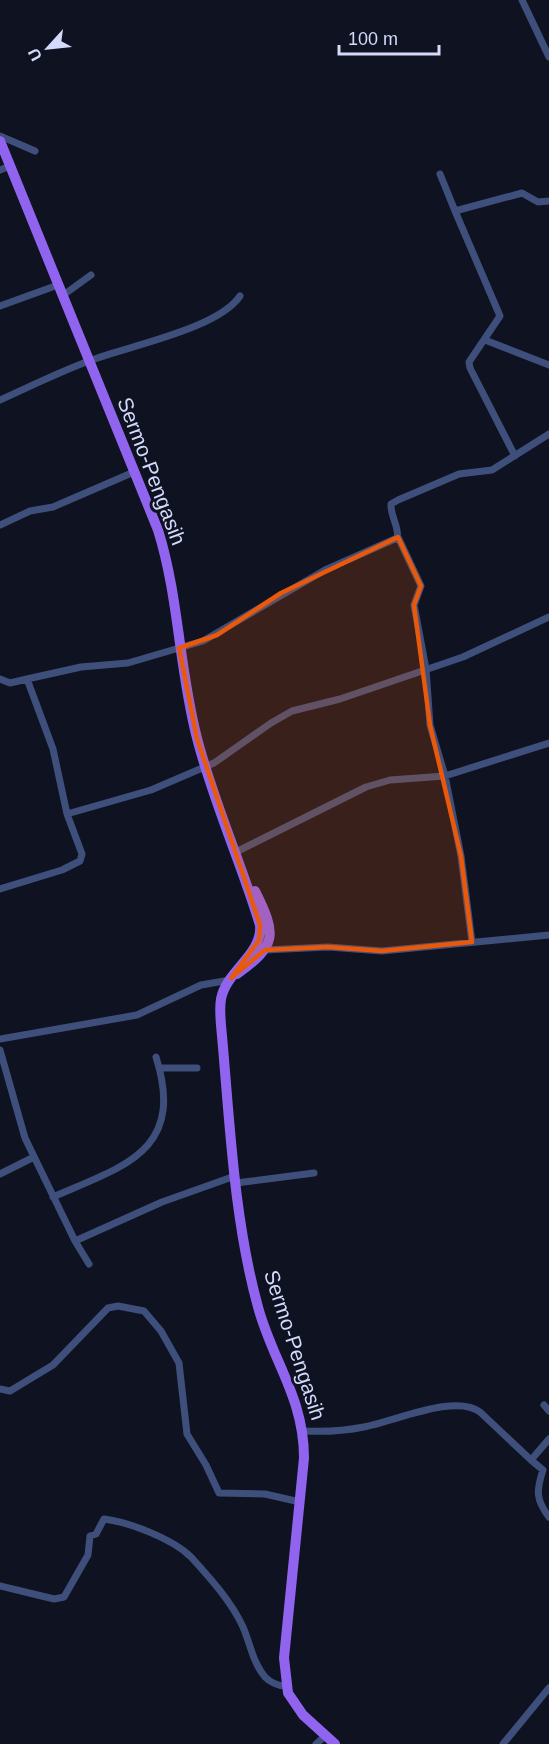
<svg xmlns="http://www.w3.org/2000/svg" width="549" height="1744" font-family="Helvetica,sans-serif">
<style>
.lines{fill:none;stroke-linecap:round;stroke-linejoin:round}
.minor{stroke:#3f4f7b;stroke-width:7}
.primary{stroke:#9164f0;stroke-width:10}
.marked{fill:#e8590c;fill-opacity:0.2;stroke:#e8590c;stroke-width:4.5;stroke-linejoin:round}
.labels{text-anchor:middle;dominant-baseline:central;stroke-width:6;stroke-linejoin:round;paint-order:stroke}
.street-label{font-size:21px;fill:#d3dafb;stroke:#0f1220}
</style>
<rect width="100%" height="100%" fill="#0f1220"/>
<g class="lines">
<path class="minor" d="M522,0L549,57
M0,136L35,151
M0,170L10,166
M440,174L455,211
M62,296L91,275
M0,306L58,285
M485,340L549,365
M0,400C29,387 59,372 89,361C128,346 218,329 240,296
M515,456L470,368L469,362L500,316L455,211L522,193L538,202L549,201
M0,525L30,511L53,507L134,472
M398,537L421,586L414,605L426,669L430,725L445,776L461,856L472,942
M0,679L10,683L27,679
M67,814L53,749L27,679L81,667L128,663L203,641L325,570L397,538C400,528 390,516 391,504L398,500L459,474L492,470L549,434
M236,852L366,787L390,780L445,776L549,743
M0,889L62,870L80,861L82,854L67,814L151,790L214,763L271,723L292,711L340,699L463,657L549,617
M265,950L328,947L382,951L549,935
M0,1039L137,1015L201,985L230,980
M0,1050L25,1138L75,1241L162,1202L235,1176
M159,1068H197
M0,1174L34,1157
M236,1183L314,1173
M53,1197C123,1166 186,1152 156,1057
M75,1241L89,1264
M0,1389L10,1391L53,1365L108,1308L118,1306L144,1311L161,1331L179,1363L187,1434L206,1465L219,1493L265,1494L300,1502
M544,1405L549,1411
M304,1431C325,1432 344,1431 364,1427C393,1422 456,1393 480,1412L531,1460L549,1439
M531,1460L543,1470C536,1491 536,1500 549,1517
M0,1586L54,1599L64,1597L88,1555L90,1536L96,1534L104,1519C129,1522 173,1539 191,1557C210,1578 231,1601 243,1627C250,1643 253,1663 265,1677C270,1682 278,1686 285,1686
M316,1744L326,1735
M503,1744L549,1688"/>
<path class="primary" d="M0,141L158,530C179,597 179,670 197,738C213,801 241,862 260,925C263,954 226,971 221,999C219,1010 221,1025 222,1036C230,1125 234,1220 258,1307C273,1362 304,1398 304,1458L284,1658L288,1693L303,1715L335,1744
M237,974C277,945 277,935 255,891"/>
</g>
<path class="marked" d="M398,537L421,586L414,605L430,725L461,856L472,942L382,951L328,947L265,950L231,978L259,940L260,925L197,739L179,648L217,635L281,593Z"/>
<g class="labels">
<g class="street-label">
<text transform="translate(152 471) rotate(69)">Sermo-Pengasih</text>
<text transform="translate(295 1345) rotate(72)">Sermo-Pengasih</text>
</g>
</g>
<g transform="translate(48 48) rotate(243)" stroke="#0f1220" stroke-width="4.5" paint-order="stroke">
<path d="M0-4.5L10 22L0 15L-10 22Z" fill="#d3dafb"/>
<text y="-9" font-size="16" font-weight="bold" text-anchor="middle" fill="#d3dafb">U</text>
</g>
<path d="M339 45v9h100v-9" fill="none" stroke="#d3dafb" stroke-width="3"/>
<text x="348" y="45" font-size="18" fill="#d3dafb" stroke="#0f1220" stroke-width="4.5" paint-order="stroke">100 m</text>
</svg>
